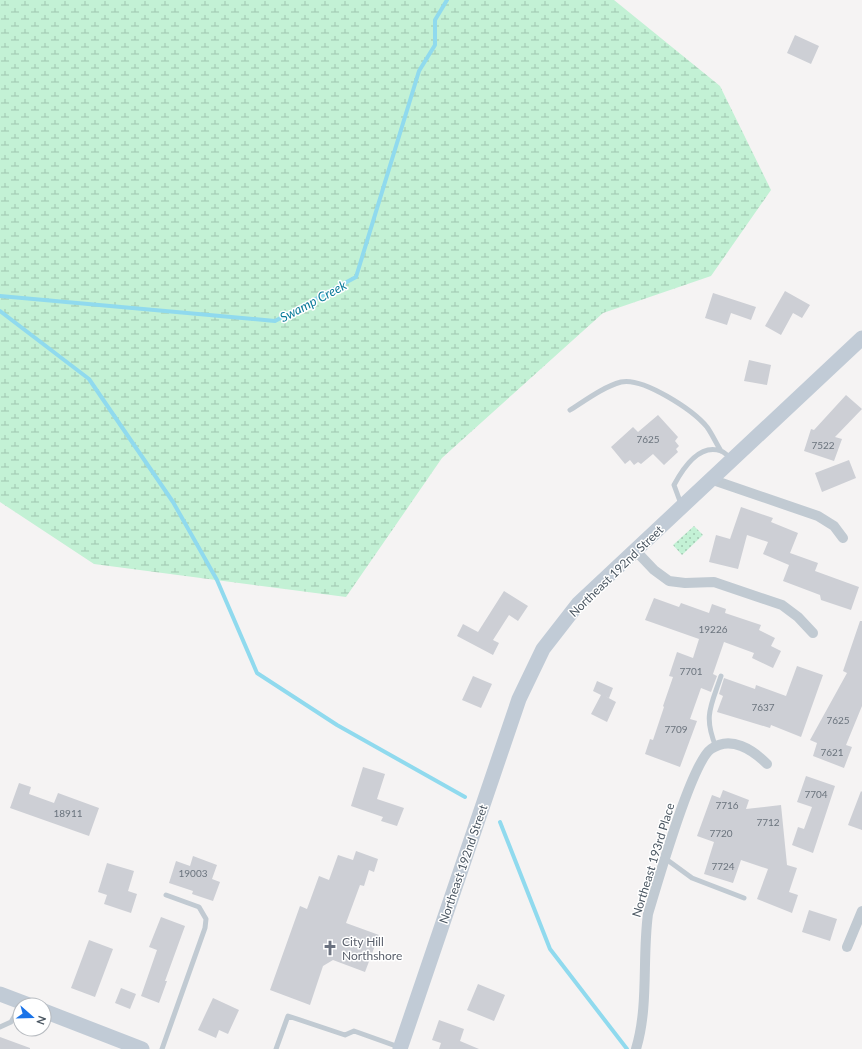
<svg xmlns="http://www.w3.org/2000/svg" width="862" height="1049" font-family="Lato,sans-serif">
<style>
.wetland{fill:url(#wetland-marsh)}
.park{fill:url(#park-dots)}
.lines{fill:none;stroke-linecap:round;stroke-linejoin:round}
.stream{stroke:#90daee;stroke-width:4}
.building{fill:#cdcfd5}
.lane{stroke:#c1cad2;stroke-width:5}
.street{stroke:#c1cad2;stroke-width:10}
.secondary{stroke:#c1cbd6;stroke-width:15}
.labels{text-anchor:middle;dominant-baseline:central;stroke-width:3;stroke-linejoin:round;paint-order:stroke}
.number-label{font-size:10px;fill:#6b747e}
.street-label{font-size:12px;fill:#4a5661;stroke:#fff}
.worship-label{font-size:12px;fill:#5b616d;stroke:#fff;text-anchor:start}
.water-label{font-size:13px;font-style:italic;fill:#0c7c9b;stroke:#fff}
</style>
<defs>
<pattern id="wetland-marsh" width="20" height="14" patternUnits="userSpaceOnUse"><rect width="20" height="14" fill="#c3f1d5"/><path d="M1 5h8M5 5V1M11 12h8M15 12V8" fill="none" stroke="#a0c6b0"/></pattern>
<pattern id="park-dots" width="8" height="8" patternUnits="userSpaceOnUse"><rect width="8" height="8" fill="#c3f1d5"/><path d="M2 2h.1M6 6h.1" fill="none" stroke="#a0c6b0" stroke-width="1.8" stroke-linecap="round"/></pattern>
</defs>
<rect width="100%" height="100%" fill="#f5f3f3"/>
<path class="wetland" d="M0,0H614L720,86L771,190L711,276L603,313L442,458L346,597L94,564L0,502Z"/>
<path class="park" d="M694,526L703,535L682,555L673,545Z"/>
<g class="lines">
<path class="stream" d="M0,296L275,321L356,277L419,71L435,45V20L447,0
M0,311L89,379L173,502L217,580L257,673L337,725L465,797
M500,822L550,949L627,1049"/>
</g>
<path class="building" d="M795,35L819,46L811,64L787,53Z
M785,291L810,305L802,318L793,313L781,335L765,326Z
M713,293L756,307L751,320L731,313L727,325L705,318Z
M749,360L771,365L767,385L744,381Z
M846,395L862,409L835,437L842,439L834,461L804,451L811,429L814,430Z
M658,415L678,437L675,441L679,446L676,449L678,452L664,465L653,454L641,464L638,462L634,465L630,460L625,464L611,447L633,427L638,432Z
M849,460L856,478L822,492L815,473Z
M741,507L773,518L771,522L798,533L790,553L818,563L815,571L859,587L851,610L821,600L820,595L783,581L789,565L763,554L768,542L747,535L738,569L709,562L716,535L730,539Z
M504,591L528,606L518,621L509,615L493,640L499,643L493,655L457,636L463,624L478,632Z
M654,598L679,607L681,603L709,613L712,604L726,609L725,613L761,625L759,630L775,638L771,646L781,651L773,668L752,658L754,653L724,642L713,674L717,676L711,692L701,688L690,719L697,721L680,767L645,754L650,739L653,740L664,707L663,706L673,677L669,676L677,652L693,658L699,639L645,620Z
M860,621H862V706L846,745L852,747L844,768L813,756L817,743L810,740L847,673L843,671Z
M797,666L823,675L801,737L771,725L770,728L717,712L723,696L719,694L724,678L755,689L756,685L786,696Z
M473,676L492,684L481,708L462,700Z
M597,681L613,688L609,698L605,696L616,702L607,722L591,714L601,695L593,691Z
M363,767L385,774L377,799L404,808L397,826L381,821L383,817L351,806Z
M806,776L835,786L813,853L792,845L798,827L804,829L812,807L797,802Z
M19,783L31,787L29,794L54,803L58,793L99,808L89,836L10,808Z
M723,790L749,800L746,809L781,805L787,865L797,868L789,892L798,895L792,913L757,899L768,869L741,860L733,883L704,874L714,842L697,836L712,795L720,798Z
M861,791L862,792V830L848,825Z
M356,851L378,859L374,872L369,870L364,886L360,885L346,923L379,935L365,972L333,960L323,966L310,1005L270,990L300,906L307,909L319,876L329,880L338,855L353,860Z
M193,856L217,865L212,879L220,882L213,901L192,894L193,891L169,883L176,861L190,866Z
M107,863L134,871L128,891L137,894L131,913L104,904L107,895L98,892Z
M809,910L837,919L830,941L802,932Z
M161,917L185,926L165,981H167L159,1003L141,996L157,950L149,947Z
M89,940L113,949L95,997L71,988Z
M478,984L505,995L494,1021L467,1010Z
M121,988L136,994L130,1009L115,1003Z
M213,998L239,1010L228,1034L219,1030L216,1038L198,1030Z
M439,1020L464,1029L460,1041L479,1049H439L441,1043L432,1040Z
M0,1037L30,1048V1049H0Z"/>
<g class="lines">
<path class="lane" d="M570,410C586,400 603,387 621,382C643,377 693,410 707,427C712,434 716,443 721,451
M681,504L674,485C682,470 699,443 721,451C724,452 728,456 731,458
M716,747C703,716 711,706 721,676
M666,859L692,878L744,898
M0,1027L11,1022L20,1007
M162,1049L205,928L206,919L199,907L166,895
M276,1049L288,1016L345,1035L354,1031L399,1047"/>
<path class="street" d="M713,480L818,516L834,526L843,538
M635,550L654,570L669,581L685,583L714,582L782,605L798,617L813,633
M847,947L862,911
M636,1049C649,1006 642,958 648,914C657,885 691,763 711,749C731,735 753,750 767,764"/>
<path class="secondary" d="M0,994L29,1005
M44,1011L142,1049
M400,1049L519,699L543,649L578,604L862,338"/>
</g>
<defs>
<g id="church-bare" transform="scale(1.2)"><path d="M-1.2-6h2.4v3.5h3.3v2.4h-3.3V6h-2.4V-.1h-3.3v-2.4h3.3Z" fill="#6b7280" stroke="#fff" stroke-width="2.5" paint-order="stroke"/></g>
</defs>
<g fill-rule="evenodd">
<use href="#church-bare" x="330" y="948"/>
</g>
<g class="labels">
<g class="number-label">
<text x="648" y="439">7625</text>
<text x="823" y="445">7522</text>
<text x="713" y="629">19226</text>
<text x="691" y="671">7701</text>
<text x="763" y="707">7637</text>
<text x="838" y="720">7625</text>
<text x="676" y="729">7709</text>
<text x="832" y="752">7621</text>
<text x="816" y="794">7704</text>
<text x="727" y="805">7716</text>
<text x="68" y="813">18911</text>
<text x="768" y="822">7712</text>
<text x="721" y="833">7720</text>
<text x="723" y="866">7724</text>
<text x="193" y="873">19003</text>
</g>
<g class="street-label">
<text transform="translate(616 571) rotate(-44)">Northeast 192nd Street</text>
<text transform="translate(653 860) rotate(-73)">Northeast 193rd Place</text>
<text transform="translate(463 864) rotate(-71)">Northeast 192nd Street</text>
</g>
<g class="worship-label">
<text x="342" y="941">City Hill<tspan x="342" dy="14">Northshore</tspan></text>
</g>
<g class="water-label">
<text transform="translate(313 301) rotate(-28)">Swamp Creek</text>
</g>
</g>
<g transform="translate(32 1017) rotate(110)"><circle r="19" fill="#ffffff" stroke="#b7bbc0"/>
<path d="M0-3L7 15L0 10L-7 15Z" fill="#1a73e8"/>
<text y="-6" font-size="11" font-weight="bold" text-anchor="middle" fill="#4a5661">N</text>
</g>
</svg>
